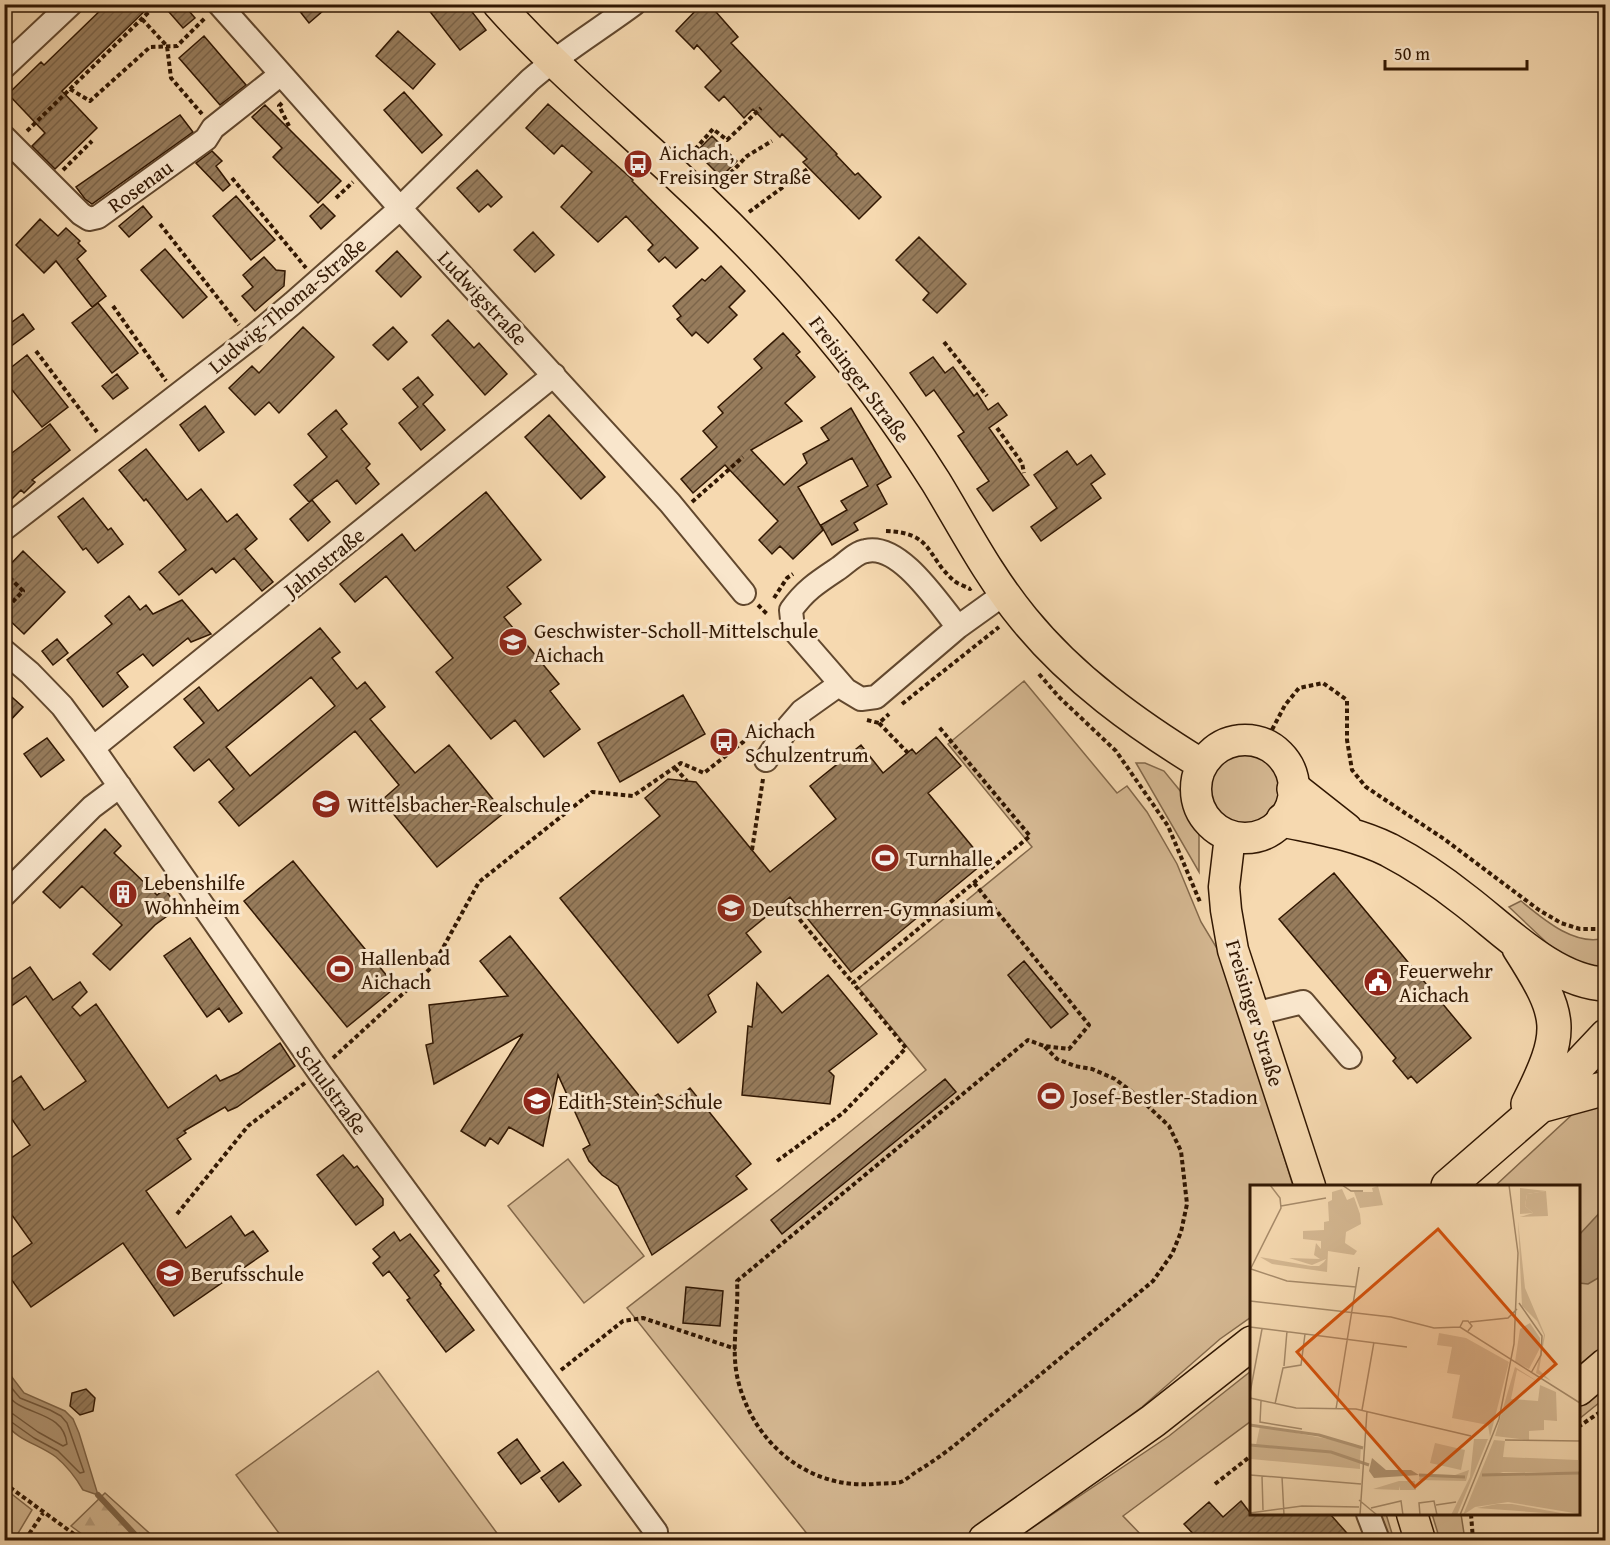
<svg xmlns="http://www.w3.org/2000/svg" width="1610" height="1545" font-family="'Gentium Book Plus',serif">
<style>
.green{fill:#d5b892;stroke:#83684a;stroke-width:1.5}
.forest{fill:url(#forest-firs);stroke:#83684a;stroke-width:1.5}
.water{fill:#b39775;stroke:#7f6447;stroke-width:1.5}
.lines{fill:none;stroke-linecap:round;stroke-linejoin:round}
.shore{stroke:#72573c;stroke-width:1.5}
.stream{stroke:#7f6447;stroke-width:6}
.building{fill:url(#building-hatch);stroke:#311702;stroke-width:1.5;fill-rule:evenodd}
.minor-casing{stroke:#62482e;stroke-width:26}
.major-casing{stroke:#311702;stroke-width:33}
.highway-casing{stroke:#311702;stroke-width:36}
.path{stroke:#311702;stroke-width:4;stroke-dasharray:4.5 3;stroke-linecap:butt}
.minor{stroke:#f9e6cc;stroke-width:22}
.major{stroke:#f6d9b0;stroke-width:30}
.highway{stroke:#f6d9b0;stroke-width:33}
.labels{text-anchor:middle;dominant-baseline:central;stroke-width:6;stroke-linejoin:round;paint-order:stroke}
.poi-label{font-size:21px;fill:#311702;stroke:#f9e6cc;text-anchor:start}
.street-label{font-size:21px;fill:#311702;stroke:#f9e6cc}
.inset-river{fill:none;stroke:#b39775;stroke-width:3}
.inset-road{fill:none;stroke:#a78b6a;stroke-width:1.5}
.view{fill:#d6520b;fill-opacity:0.15;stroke:#d6520b;stroke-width:3}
.inset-edge{fill:none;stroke:#311702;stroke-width:3}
</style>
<defs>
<pattern id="forest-firs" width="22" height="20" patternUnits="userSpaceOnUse" patternTransform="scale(1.5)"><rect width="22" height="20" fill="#d5b892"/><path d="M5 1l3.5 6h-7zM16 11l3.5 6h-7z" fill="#b79d7c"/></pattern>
<pattern id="building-hatch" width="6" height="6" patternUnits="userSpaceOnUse" patternTransform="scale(1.5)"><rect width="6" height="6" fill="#977c5c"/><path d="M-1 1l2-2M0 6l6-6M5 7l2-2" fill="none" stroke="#7c654a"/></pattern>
</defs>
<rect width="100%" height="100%" fill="#f6d9b0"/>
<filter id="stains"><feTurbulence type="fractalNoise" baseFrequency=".00333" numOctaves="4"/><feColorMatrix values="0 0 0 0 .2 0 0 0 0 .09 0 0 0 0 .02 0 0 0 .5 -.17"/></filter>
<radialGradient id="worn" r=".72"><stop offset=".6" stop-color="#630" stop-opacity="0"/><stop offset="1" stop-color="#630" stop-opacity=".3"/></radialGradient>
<path class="green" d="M1024,681L1117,793L1127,786L1147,812L1177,864L1201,922L1224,960L1293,1186H1252L1251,1317L1220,1339L1142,1407L962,1540H812L627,1308L781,1188L926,1070L859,988L1032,847L948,744Z
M1210 788a36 36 0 1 1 72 0a36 36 0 1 1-72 0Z
M1136,763H1145L1164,771L1186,798L1199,833V872Z
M1521,901C1543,919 1575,947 1605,938V968L1570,961L1546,942L1509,907Z
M1605,1106V1342L1597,1352L1579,1365L1578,1186H1495L1575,1112Z
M568,1159L644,1256L584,1303L508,1206Z
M378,1371L502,1540H284L236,1475Z
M1251,1371V1421L1123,1516L1146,1540H1014L1169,1436Z
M1605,1384V1398L1579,1419L1578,1403Z
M4,1488L32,1510L14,1540H5Z
M1377,1514H1386L1394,1540H1387Z
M1432,1514H1461L1465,1540H1440Z"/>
<path class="forest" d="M105,1493L157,1540H90L71,1526Z"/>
<path class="water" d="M1605,1207V1274L1588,1284L1579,1283V1235Z
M5,1368L24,1393L65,1411L73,1419L79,1433L98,1495L83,1490C76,1478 68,1467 56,1457C40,1445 17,1440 5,1423Z"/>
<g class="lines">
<path class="shore" d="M4,1379L20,1398L50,1410L61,1416L67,1423L84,1472L80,1473L58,1451L34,1438L10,1421L4,1420
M4,1392C9,1397 13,1402 19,1405C39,1416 64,1417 67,1444L63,1446L38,1432L13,1414L4,1413"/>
<path class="stream" d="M98,1495L140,1540"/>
</g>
<path class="building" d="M107,4H152L62,91L97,128L55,169L32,146L45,133L8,94L41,62L44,65Z
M162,4H183L195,18L183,28Z
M294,4H331L309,23Z
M424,4H466L486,30L460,50Z
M702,4H709L738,37L731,43L837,154L836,155L855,175L858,173L881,197L859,219L803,162L807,159L782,134L780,137L753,109L744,118L724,96L719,101L705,87L721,71L697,45L694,49L676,31Z
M398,31L435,64L413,89L376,56Z
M204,36L246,85L220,105L179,58Z
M404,92L442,135L422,153L384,110Z
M548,104L633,180L632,181L698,248L676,268L665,257L659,262L648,250L653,245L626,216L598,242L561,207L592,172L562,145L554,154L526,128Z
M265,105L341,181L318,203L273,157L282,148L252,117Z
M180,115L193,132L92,204L85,199L76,187Z
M712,136L737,161L721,177L696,152Z
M212,151L222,161L216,166L230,185L223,191L196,163Z
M477,170L502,197L491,207L488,204L479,212L457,188Z
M236,196L275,240L251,260L213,216Z
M323,204L335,216L321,229L310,216Z
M143,206L152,217L129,237L119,226Z
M40,219L58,236L66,228L80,241L78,243L86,251L77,259L106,296L92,307L56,261L44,273L16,245Z
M533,232L554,255L535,272L514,250Z
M919,237L966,284L937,313L923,300L929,293L896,260Z
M165,249L207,297L183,318L141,270Z
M397,251L421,277L401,297L376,271Z
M264,257L276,270L285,271L284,286L255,311L242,296L253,287L243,275Z
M721,266L745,291L729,307L737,315L708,343L696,332L692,336L677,319L681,316L673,306L702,279L705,281Z
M98,303L138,353L112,373L72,323Z
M23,314L34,329L10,347L4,339V328Z
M448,320L474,348L479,343L507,374L485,395L432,335Z
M303,327L334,357L279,413L269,402L255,415L229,388L252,366L259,373Z
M393,327L407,342L388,360L373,345Z
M783,333L800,352L796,355L815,377L785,403L802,421L751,450L784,485L807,463L803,454L829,440L821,428L851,408L891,477L877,485L887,504L854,523L858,530L832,545L821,525L847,510L841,501L868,486L852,458L798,487L823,530L793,559L780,546L772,554L759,540L778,521L725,465L693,493L681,479L717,447L703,431L723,413L718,407L762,368L754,359Z
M27,355L68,407L42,427L4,380V373Z
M933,357L945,373L953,367L974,396L977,393L988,410L998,403L1007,415L989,428L1029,485L993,511L977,489L989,481L958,436L964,432L934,390L926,396L910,373Z
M117,374L128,388L113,399L102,386Z
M418,377L433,395L423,404L445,430L421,450L399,423L418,407L403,389Z
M205,406L224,432L199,451L180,425Z
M336,410L347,424L341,429L370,464L366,468L379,484L356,504L337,480L309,502L294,485L327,457L308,434Z
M549,415L605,477L581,499L525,437Z
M50,424L70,450L32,480L35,482L24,493L21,490L4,507V459Z
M146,449L187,500L201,489L227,522L237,514L257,539L245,549L273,582L262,591L234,558L216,573L212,568L179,595L159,572L186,550L146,499L144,501L119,470Z
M1067,451L1077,465L1091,455L1105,474L1091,484L1101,498L1041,541L1031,527L1057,508L1034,475Z
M486,492L541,560L507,587L521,604L504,617L559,684L550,691L580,729L544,757L515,720L491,739L436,672L453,658L386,576L355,602L340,584L402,534L415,551Z
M83,498L108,530L111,528L123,544L98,563L86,548L83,550L58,517Z
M312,500L330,522L308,541L290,519Z
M23,551L65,592L24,634L4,615V571Z
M129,596L140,610L146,605L153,614L182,600L211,634L191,642L188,638L153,666L143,654L117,673L128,687L103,707L67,660L112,624L105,616Z
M320,628L340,652L332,658L357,689L365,682L385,707L370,719L415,773L449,745L504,813L437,867L382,800L399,785L355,731L239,826L219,802L234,789L209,759L194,771L174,747L204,723L184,699L199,687L218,711ZM311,677L335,706L250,776L226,747Z
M57,639L68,653L53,665L42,651Z
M4,690L23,707L4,727Z
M683,695L705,734L620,782L598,743Z
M936,737L961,766L928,793L985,862L851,972L790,897L746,933L761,952L708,995L716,1012L678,1043L560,898L660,816L645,798L668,779L696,782L770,872L836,819L810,786L861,745L883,773L912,749L916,754Z
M47,738L64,760L41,777L24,754Z
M105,829L121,846L114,853L157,895L165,889L178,908L155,925L110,970L93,954L122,925L82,886L60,908L43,892Z
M293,861L396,987L347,1027L244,901Z
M1334,873L1471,1038L1417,1083L1411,1076L1408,1079L1393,1061L1396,1058L1279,919Z
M510,936L645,1103L658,1094L668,1106L690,1088L751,1164L736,1176L747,1189L652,1255L618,1186L602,1175L589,1161L583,1149L590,1145L558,1075L543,1146L509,1127L498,1144L490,1138L485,1146L461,1131L523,1034L434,1084L426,1045L433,1043L429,1005L508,996L480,961Z
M190,938L242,1013L229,1022L219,1008L207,1017L164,956Z
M1024,961L1068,1014L1051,1028L1008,975Z
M30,967L53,1000L80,982L87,992L72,1007L80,1016L96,1004L168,1108L216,1075L220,1081L238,1073L280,1043L295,1066L237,1107L228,1111L225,1107L184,1131L186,1133L177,1139L191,1159L146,1191L186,1248L231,1216L245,1236L253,1231L268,1251L174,1316L123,1243L31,1307L4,1269V1263L32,1243L4,1204V1163L30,1145L4,1108V1088L21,1076L44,1110L86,1081L26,996L4,1011V985Z
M828,975L877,1034L829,1071L834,1076L830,1104L742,1095L748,1026L752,1027L757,983L782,1013Z
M945,1079L956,1092L782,1234L771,1220Z
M343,1155L354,1168L357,1166L383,1199V1205L356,1225L317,1175Z
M394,1232L400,1241L410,1234L439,1271L434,1275L441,1284L440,1285L474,1330L446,1352L407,1300L410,1298L389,1271L383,1276L373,1263L380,1257L373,1249Z
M686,1287L723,1291L720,1326L683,1323Z
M86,1389L95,1398L93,1411L80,1415L70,1406L72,1393Z
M517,1439L540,1471L521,1484L498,1453Z
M563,1462L581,1485L559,1502L541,1478Z
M1241,1501L1251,1514H1330L1353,1540H1199L1184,1524L1209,1502L1223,1517Z"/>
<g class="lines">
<g class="minor-casing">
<path id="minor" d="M219,4L400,208L670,503L744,593
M4,67L71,4
M4,137L81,214L89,219L98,217L206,139L213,128L281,74
M4,529L250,339L293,303L394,214L530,80C562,52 599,30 634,4
M958,627C938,603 900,543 866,551C857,552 846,563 839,568C818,582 805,590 791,610L793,629L846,690L861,699L876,697L958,627L1004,594
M4,651L30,673L62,706L93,748L319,1072L656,1532
M93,748L554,375
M766,760L789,726L802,711L840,684
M4,895L92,807L120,786
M1254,1014L1303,1002L1350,1057
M1368,1514L1378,1540"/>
</g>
<g class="major-casing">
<path id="major" d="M498,4C545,57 598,103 649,150C705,200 759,253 808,310C855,364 898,422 936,482C964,528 989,577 1024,619C1073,679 1136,724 1201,764
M1196 789a49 49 0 1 1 98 0a49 49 0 1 1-98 0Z
M1230,836L1224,887L1226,910L1233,950L1310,1186
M1412,1514L1420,1540"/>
</g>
<g class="highway-casing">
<path id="highway" d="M1294,789L1346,830
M1283,820C1320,828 1354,833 1389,850C1416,864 1442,882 1466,901C1504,930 1555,983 1606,984
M1519,948C1563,1017 1565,1030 1528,1104
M1540,1106L1606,1088
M1448,1186L1539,1107L1606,1036
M1578,1389L1606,1365
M985,1540L1153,1421L1252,1343"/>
</g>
<path class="path" d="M142,19L167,46L171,78L202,114
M70,89L90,101L150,47L177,46L205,18
M282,103L279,106L289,126
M27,131L157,4
M690,155L713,129L727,140L761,108
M63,170L92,141
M232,178L306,268
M720,184L747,156L772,141
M336,198L353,182
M749,212L809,168
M160,224L239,325
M113,306L166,381
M944,342L987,396
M36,351L97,432
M997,428L1022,463L1024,473
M692,502L743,457
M886,531C933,533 925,554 953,580C957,584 965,586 970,589L971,588
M4,572L23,591L4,611
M774,598L787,578L793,574
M758,605L768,615
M1039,674L1059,697L1116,751L1168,826L1200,902
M902,704L999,627
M867,720L879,723L889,714
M879,723L908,753
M1265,743L1285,705L1299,688L1323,683L1347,700V740L1352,770L1366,787L1444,839L1539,910L1561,923L1580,929H1606
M675,768L687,781
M752,850L763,779
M974,883L1089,1025L1069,1049L1044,1046L1028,1040L737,1281C739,1312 731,1345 737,1376C751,1441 806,1489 873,1484C882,1483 893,1484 901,1482C906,1480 911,1475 916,1472C941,1457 963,1439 985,1420C1041,1374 1097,1328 1153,1281L1172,1254L1181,1232L1187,1204L1181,1151L1169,1126L1135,1094L1115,1079L1092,1069L1075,1066L1057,1059L1044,1046
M785,902L853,983
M333,1058L433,966L479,882L592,792L633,796L681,763L704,773L762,727
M777,1161L843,1113L906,1048L853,983L1030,836L939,727
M177,1214L248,1126L305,1083
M561,1370L623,1321L643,1318L736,1349
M1578,1427L1606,1408
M4,1483L82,1540
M1215,1484L1252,1455
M1471,1514L1473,1540
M25,1540L43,1513"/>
<use href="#minor" class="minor"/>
<use href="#major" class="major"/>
<use href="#highway" class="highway"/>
</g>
<defs>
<g id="bus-disc" transform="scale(1.5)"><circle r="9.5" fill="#8f2418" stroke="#f9e6cc"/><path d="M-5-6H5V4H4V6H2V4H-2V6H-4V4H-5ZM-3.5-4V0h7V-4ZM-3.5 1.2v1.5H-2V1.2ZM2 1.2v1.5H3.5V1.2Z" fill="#fff"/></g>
<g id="school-disc" transform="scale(1.5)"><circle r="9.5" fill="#8f2418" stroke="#f9e6cc"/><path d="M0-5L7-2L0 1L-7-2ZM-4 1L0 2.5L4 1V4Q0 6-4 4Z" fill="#fff"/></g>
<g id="stadium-disc" transform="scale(1.5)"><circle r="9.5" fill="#8f2418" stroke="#f9e6cc"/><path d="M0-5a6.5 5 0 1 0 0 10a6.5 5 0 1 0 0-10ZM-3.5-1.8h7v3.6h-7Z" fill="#fff"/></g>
<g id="building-disc" transform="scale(1.5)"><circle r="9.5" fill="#8f2418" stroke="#f9e6cc"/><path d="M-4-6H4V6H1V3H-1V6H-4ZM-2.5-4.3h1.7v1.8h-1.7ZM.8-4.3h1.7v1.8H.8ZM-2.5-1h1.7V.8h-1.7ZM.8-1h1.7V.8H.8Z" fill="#fff"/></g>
<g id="civic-disc" transform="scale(1.5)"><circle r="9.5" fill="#8f2418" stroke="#f9e6cc"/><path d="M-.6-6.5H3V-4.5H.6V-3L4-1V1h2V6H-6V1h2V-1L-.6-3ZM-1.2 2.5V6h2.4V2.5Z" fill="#fff"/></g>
</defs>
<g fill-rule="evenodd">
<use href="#bus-disc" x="638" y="164"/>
<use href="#school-disc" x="513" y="642"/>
<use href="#bus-disc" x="724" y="742"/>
<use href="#school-disc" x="326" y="804"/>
<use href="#stadium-disc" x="885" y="858"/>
<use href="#building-disc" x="123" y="894"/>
<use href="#school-disc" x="731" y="908"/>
<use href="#stadium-disc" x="340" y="969"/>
<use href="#civic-disc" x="1378" y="982"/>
<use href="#stadium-disc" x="1051" y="1096"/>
<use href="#school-disc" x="537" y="1101"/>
<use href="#school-disc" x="170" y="1273"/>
</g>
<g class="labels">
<g class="poi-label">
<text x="659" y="152">Aichach,<tspan x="659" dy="24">Freisinger Straße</tspan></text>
<text x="534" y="630">Geschwister-Scholl-Mittelschule<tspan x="534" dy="24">Aichach</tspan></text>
<text x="745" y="730">Aichach<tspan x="745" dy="24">Schulzentrum</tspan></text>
<text x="347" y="804">Wittelsbacher-Realschule</text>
<text x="906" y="858">Turnhalle</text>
<text x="144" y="882">Lebenshilfe<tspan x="144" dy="24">Wohnheim</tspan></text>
<text x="752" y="908">Deutschherren-Gymnasium</text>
<text x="361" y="957">Hallenbad<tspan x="361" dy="24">Aichach</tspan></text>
<text x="1399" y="970">Feuerwehr<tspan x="1399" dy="24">Aichach</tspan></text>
<text x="1072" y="1096">Josef-Bestler-Stadion</text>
<text x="558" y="1101">Edith-Stein-Schule</text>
<text x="191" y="1273">Berufsschule</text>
</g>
<g class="street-label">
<text transform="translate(140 186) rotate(-36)">Rosenau</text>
<text transform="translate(483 298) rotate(47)">Ludwigstraße</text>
<text transform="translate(287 305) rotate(-40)">Ludwig-Thoma-Straße</text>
<text transform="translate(860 379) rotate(53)">Freisinger Straße</text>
<text transform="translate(324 562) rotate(-39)">Jahnstraße</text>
<text transform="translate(1255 1013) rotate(73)">Freisinger Straße</text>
<text transform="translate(332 1090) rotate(54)">Schulstraße</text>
</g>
</g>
<g transform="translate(1250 1185)">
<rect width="330" height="330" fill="#f6d9b0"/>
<path d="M128,1L133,20L110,23L104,7H123L122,3ZM92,4L97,15L104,12L110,29L111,39L96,47L95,58L107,66L104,70L78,66L77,87L22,79L10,72L61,81H69L74,77L76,74L62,80L39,73L70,74L64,70L66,58L71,64V56L53,54V46L74,45V37L79,36L78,17L82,15V7ZM296,6L298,31L270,32L283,28L275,21L277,9ZM268,36L275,103L295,150L289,185L301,196L286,188L294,150L287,136L272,121ZM280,138L290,153V163L279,184L265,177L270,144ZM189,148L216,153L259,177L240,252L238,240L202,233L210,190L197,188L202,162L187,160ZM265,182L290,198L267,185L261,214L288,216L290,200L306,207L307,236L294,235V245L279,246V255L245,251ZM224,254H238L207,330H201L220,292ZM244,255L255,256L253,272L328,275V287H253L244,290L330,289V329L258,317L225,322L213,330ZM185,258L215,265L211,285L180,278ZM0,261L81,268L110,277V284L1,274ZM149,296H165L166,305H150L149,301V305L123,304ZM247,319H262L322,330L227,323Z" fill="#d5b892"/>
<path d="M270,3L296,6L277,9L275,21L283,28L270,29ZM219,285L216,296L169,295L170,289L205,290Z" fill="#d5b892"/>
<path d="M10,241L104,259L111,262L110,276L81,267L6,260Z" fill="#d5b892"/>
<path d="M122,273L136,285H161L169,290L124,293L119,286Z" fill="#b39775"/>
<path class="inset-river" d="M0,240L69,250L113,263M0,260L81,267L119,280M169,290L215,292M232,290L330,288"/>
<path class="inset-road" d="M92,0L101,6H113M31,21L76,13M1,84L37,96L106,102M0,85L31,23L30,13L20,0M0,116L141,132L184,143L210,142L330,218M269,118L292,151L291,170L281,188M220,137L258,133L267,124M0,142L157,162M210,142L213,136H218L222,141L218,146M34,181L37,146M0,208L12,144M0,213L46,223L106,224L221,251M11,216L10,237L52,244M25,219L33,183L51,180L55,149M86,224L109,82M112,225L124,157M255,255L330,256M0,290L111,299M12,291L13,325M32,292L34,330M109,315L127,330M186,320L206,317M121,323L151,316L153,330M0,328L52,321L109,322M110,330L117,226M170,330L169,318L184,316L187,330M210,330L249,234L264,159L268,68L259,0"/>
<path class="view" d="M188,44L306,179L165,302L47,167Z"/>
<rect width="330" height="330" class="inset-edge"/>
</g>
<rect width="1610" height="1545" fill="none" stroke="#f6d9b0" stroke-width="24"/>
<rect x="6" y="6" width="1598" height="1533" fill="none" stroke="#311702" stroke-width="3"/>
<rect x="12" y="12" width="1586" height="1521" fill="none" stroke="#311702" stroke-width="1.5"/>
<path d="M1385 60v9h142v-9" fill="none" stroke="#311702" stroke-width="3"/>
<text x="1394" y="60" font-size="18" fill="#311702" stroke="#f9e6cc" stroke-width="4.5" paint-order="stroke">50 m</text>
<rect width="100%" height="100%" filter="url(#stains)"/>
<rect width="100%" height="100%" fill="url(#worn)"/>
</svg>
